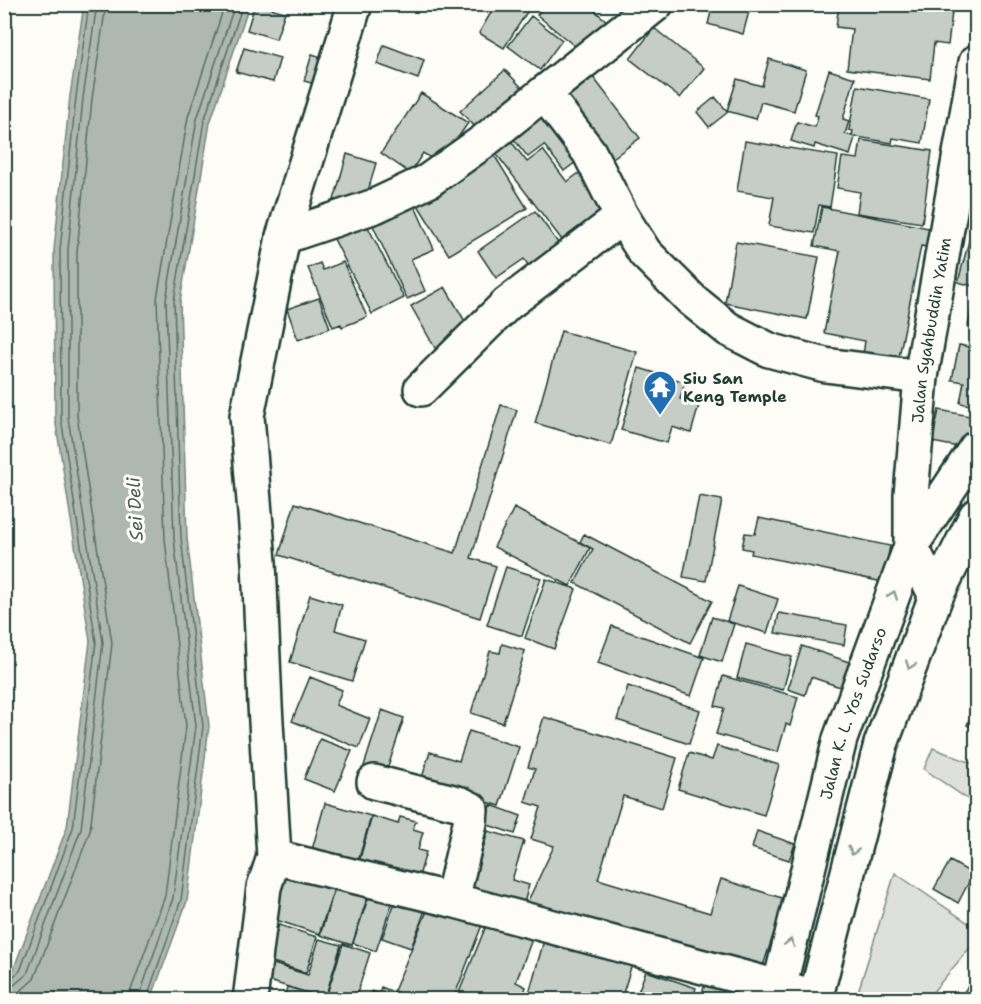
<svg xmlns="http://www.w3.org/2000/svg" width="981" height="1004" font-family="'Shantell Sans',sans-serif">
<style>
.green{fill:#dde0db;stroke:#7e8e88;stroke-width:1.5}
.water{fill:#aeb8b1;stroke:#75877f;stroke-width:1.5}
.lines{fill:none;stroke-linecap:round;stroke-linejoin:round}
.shore{stroke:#586e66;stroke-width:1.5}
.building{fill:#c6cdc7;stroke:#1f3d34;stroke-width:1.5}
.minor-casing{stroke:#1f3d34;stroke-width:38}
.highway-casing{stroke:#1f3d34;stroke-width:38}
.minor{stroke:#fdfcf7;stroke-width:33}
.highway{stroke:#fdfcf7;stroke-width:33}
.oneway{stroke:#8e9c96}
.labels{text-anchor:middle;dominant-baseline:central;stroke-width:6;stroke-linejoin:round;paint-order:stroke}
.street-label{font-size:16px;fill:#1f3d34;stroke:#fdfcf7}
.poi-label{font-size:16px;font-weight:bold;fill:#1f3d34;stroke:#fdfcf7;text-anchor:start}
.water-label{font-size:18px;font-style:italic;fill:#435c53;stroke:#fdfcf7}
</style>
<rect width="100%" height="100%" fill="#fdfcf7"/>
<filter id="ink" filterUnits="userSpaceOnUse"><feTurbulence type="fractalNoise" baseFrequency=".0167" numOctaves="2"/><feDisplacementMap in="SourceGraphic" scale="12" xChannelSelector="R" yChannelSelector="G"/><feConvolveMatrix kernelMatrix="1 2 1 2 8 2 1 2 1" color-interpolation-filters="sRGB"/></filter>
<g filter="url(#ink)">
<path class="green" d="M933,748L976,765V805L924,769Z
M895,873L974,927L973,944L927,999H861L858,992Z"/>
<path class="water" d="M84,5H249L210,123L180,302L187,538L209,726L187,901L151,999H5V976L14,968L67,827L90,641L55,418L54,250L70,96Z"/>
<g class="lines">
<path class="shore" d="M4,980L10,979L20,971L73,828L96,642L61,418L60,250L76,97L89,4
M4,988L14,985L27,974L81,829L103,642L68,417V250L83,98L97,4
M4,997L17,994L34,979L90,831L112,643L77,416V251L92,99L106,4
M129,1000L131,990L165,896L186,726L165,539L157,299L188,117L225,4
M138,1000L173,898L196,726L174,539L166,300L197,119L235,4
M146,1000L181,900L203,726L181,538L174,301L204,121L243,4"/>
</g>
<path class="building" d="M255,4L285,12L276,39L247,30Z
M496,4H514L527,12L504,48L479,33Z
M546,4H587L609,23L583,53L537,15Z
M713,4H751L743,34L708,24Z
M839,4H953L948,45L934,43L930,79L847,69L852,29L836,27Z
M531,16L562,40L540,70L508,46Z
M654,28L704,68L680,98L630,59Z
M384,45L424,60L418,79L377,64Z
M244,48L280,58L273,82L236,72Z
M312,54L327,59L319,85L304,81Z
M769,59L806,70L794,111L761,102L756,119L727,111L737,79L762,86Z
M505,70L531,97L486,138L460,111Z
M829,70L855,78L843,119L849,121L845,134L855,137L850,155L815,144L814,148L791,141L797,122L815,127L818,116L815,115Z
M593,77L640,138L610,160L564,100Z
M857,86L929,99L922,143L893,138L892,143L852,136L853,131L849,130Z
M421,93L468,123L440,164L423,153L410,173L381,153Z
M715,97L728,112L709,127L697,112Z
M545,112L581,158L564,171L544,145L528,157L508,132Z
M507,136L527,162L543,150L567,182L579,173L606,208L562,240L491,147Z
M861,140L932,151L922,223L857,213L860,192L837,188L842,157L858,159Z
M745,141L838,156L830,207L819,205L814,233L769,226L774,197L737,191Z
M491,150L527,208L449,255L413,197Z
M347,154L376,163L363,209L334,200Z
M413,202L434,249L411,259L425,291L407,299L369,217Z
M822,207L939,230L935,249L921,246L898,362L863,355L865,341L824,333L840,251L814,246Z
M535,211L564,251L533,272L524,259L496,278L478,251Z
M975,218H976V287L958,282Z
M364,219L404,298L372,314L332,235Z
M736,242L819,257L807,319L725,303Z
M343,262L367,317L342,327L341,324L333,327L308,268L320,263L323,270Z
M445,287L473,335L439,355L411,306Z
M975,295H976V328L968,326Z
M319,298L330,328L298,340L287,309Z
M561,331L637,352L611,445L535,423Z
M972,334L976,335V406L960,403L964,382L952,380L959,345L969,347Z
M639,368L685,382L680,399L699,405L691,433L672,427L667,443L621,430Z
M501,405L517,410L471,558L496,566L480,618L279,555L295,503L455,553Z
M939,410L975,417L969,449L932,442Z
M699,496L722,500L706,581L683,577Z
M514,508L590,548L570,586L494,547Z
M759,518L890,546L883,582L751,554L752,550L742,548L745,533L755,534Z
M584,534L712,601L690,643L575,583L593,549L580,542Z
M506,567L541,578L522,636L487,625Z
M546,579L576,589L554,649L525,638Z
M738,586L778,599L767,633L727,621Z
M310,595L342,605L335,630L365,639L352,681L290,662Z
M779,613L847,625L844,645L775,633Z
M712,617L734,624L722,662L700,655Z
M612,626L704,658L691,696L598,663Z
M502,644L525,651L503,723L471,713L490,651L500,653Z
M746,644L792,657L783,690L737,678Z
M802,646L852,663L843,688L811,677L805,695L788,689Z
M723,676L798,697L790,726L786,724L778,752L716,734L724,708L715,706Z
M310,677L342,690L336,705L370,719L359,748L292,721Z
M628,686L700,710L689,744L617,720Z
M976,703V729L967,725Z
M382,710L404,718L385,776L363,769Z
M544,717L677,758L662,808L623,796L598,879L710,913L721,879L785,899L762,969L526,905L554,846L531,839L541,807L525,802L535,769L528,767Z
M469,731L519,747L500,806L421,781L430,752L459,761Z
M320,739L352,751L335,791L304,779Z
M717,746L779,765L764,815L678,789L689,753L712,760Z
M325,803L371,816L356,869L310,857Z
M491,805L521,816L515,834L485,824Z
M372,816L398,824L400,817L416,821L413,829L423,832L418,850L426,852L416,887L357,869Z
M488,831L524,841L512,880L529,885L522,910L470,895Z
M757,831L795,844L789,860L752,848Z
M950,861L973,874L958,903L934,889Z
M287,864L337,880L319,934L270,918Z
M339,875L371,886L352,945L320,935Z
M372,887L395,894L376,951L353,943Z
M398,894L427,905L411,948L382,938Z
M429,906L485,917L453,1000H414L394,991Z
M490,916L535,931L516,982L526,987L522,1000H456Z
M279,925L317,937L306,973L267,960Z
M545,937L632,964L621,1000H527Z
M319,939L341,945L325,998L259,978L264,961L308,975Z
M343,944L370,953L355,1000H343L327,994Z
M646,971L696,988L692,1000H635Z
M707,978L753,994L751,1000H700Z
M971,982L976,986V1000H958Z
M287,987L332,1000H284Z
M381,987L408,998V1000H369L372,991L379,994Z"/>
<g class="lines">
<g class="minor-casing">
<g id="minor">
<path d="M656,4L544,93L589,152L622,217L645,253L692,300L728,329L769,350L825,365L921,377"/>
<path d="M283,237L375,206L428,181L484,141L544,93"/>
<path d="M421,389L507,304L622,217"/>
<path id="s1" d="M936,596L911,546V495L921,377L976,62"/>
<path d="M374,782L461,804L471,809L470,823L452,900"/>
<path d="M274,857L452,900L816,997"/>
<path d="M250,1000L264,887L274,857L265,705L259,562L247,416L283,237L355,4"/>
</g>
</g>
<g class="highway-casing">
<g id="highway">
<path id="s2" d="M776,1000L840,739L911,546L976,448"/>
<path d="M815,1000L881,744L936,596L976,516"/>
</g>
</g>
<use href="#minor" class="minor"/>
<use href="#highway" class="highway"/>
</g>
<defs><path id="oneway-chevron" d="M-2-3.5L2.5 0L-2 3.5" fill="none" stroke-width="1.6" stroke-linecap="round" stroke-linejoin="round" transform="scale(1.5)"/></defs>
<g class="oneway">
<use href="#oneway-chevron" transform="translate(893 595) rotate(-70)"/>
<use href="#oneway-chevron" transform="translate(910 665) rotate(110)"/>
<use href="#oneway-chevron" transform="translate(853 851) rotate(104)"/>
<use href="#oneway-chevron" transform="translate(790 943) rotate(-76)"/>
</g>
</g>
<defs>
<g id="temple-pin" transform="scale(1.725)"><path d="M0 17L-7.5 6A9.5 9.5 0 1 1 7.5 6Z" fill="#1f6fb2" stroke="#fdfcf7"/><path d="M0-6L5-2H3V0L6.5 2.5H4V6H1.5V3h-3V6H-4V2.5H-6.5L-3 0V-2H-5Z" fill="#fff"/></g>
</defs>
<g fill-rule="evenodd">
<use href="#temple-pin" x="660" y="387"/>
</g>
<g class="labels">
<g class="street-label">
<text stroke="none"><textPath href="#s1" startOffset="273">Jalan Syahbuddin Yatim</textPath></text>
<text stroke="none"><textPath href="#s2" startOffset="297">Jalan K. L. Yos Sudarso</textPath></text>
</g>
<g class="poi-label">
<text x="683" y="378">Siu San<tspan x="683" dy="18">Keng Temple</tspan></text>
</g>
<g class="water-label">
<text transform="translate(135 509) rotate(-93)">Sei Deli</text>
</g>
</g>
<rect width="981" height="1004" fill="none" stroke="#fdfcf7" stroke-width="24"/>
<rect x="12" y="12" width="957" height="980" fill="none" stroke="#1f3d34" stroke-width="2" filter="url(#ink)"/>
</svg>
